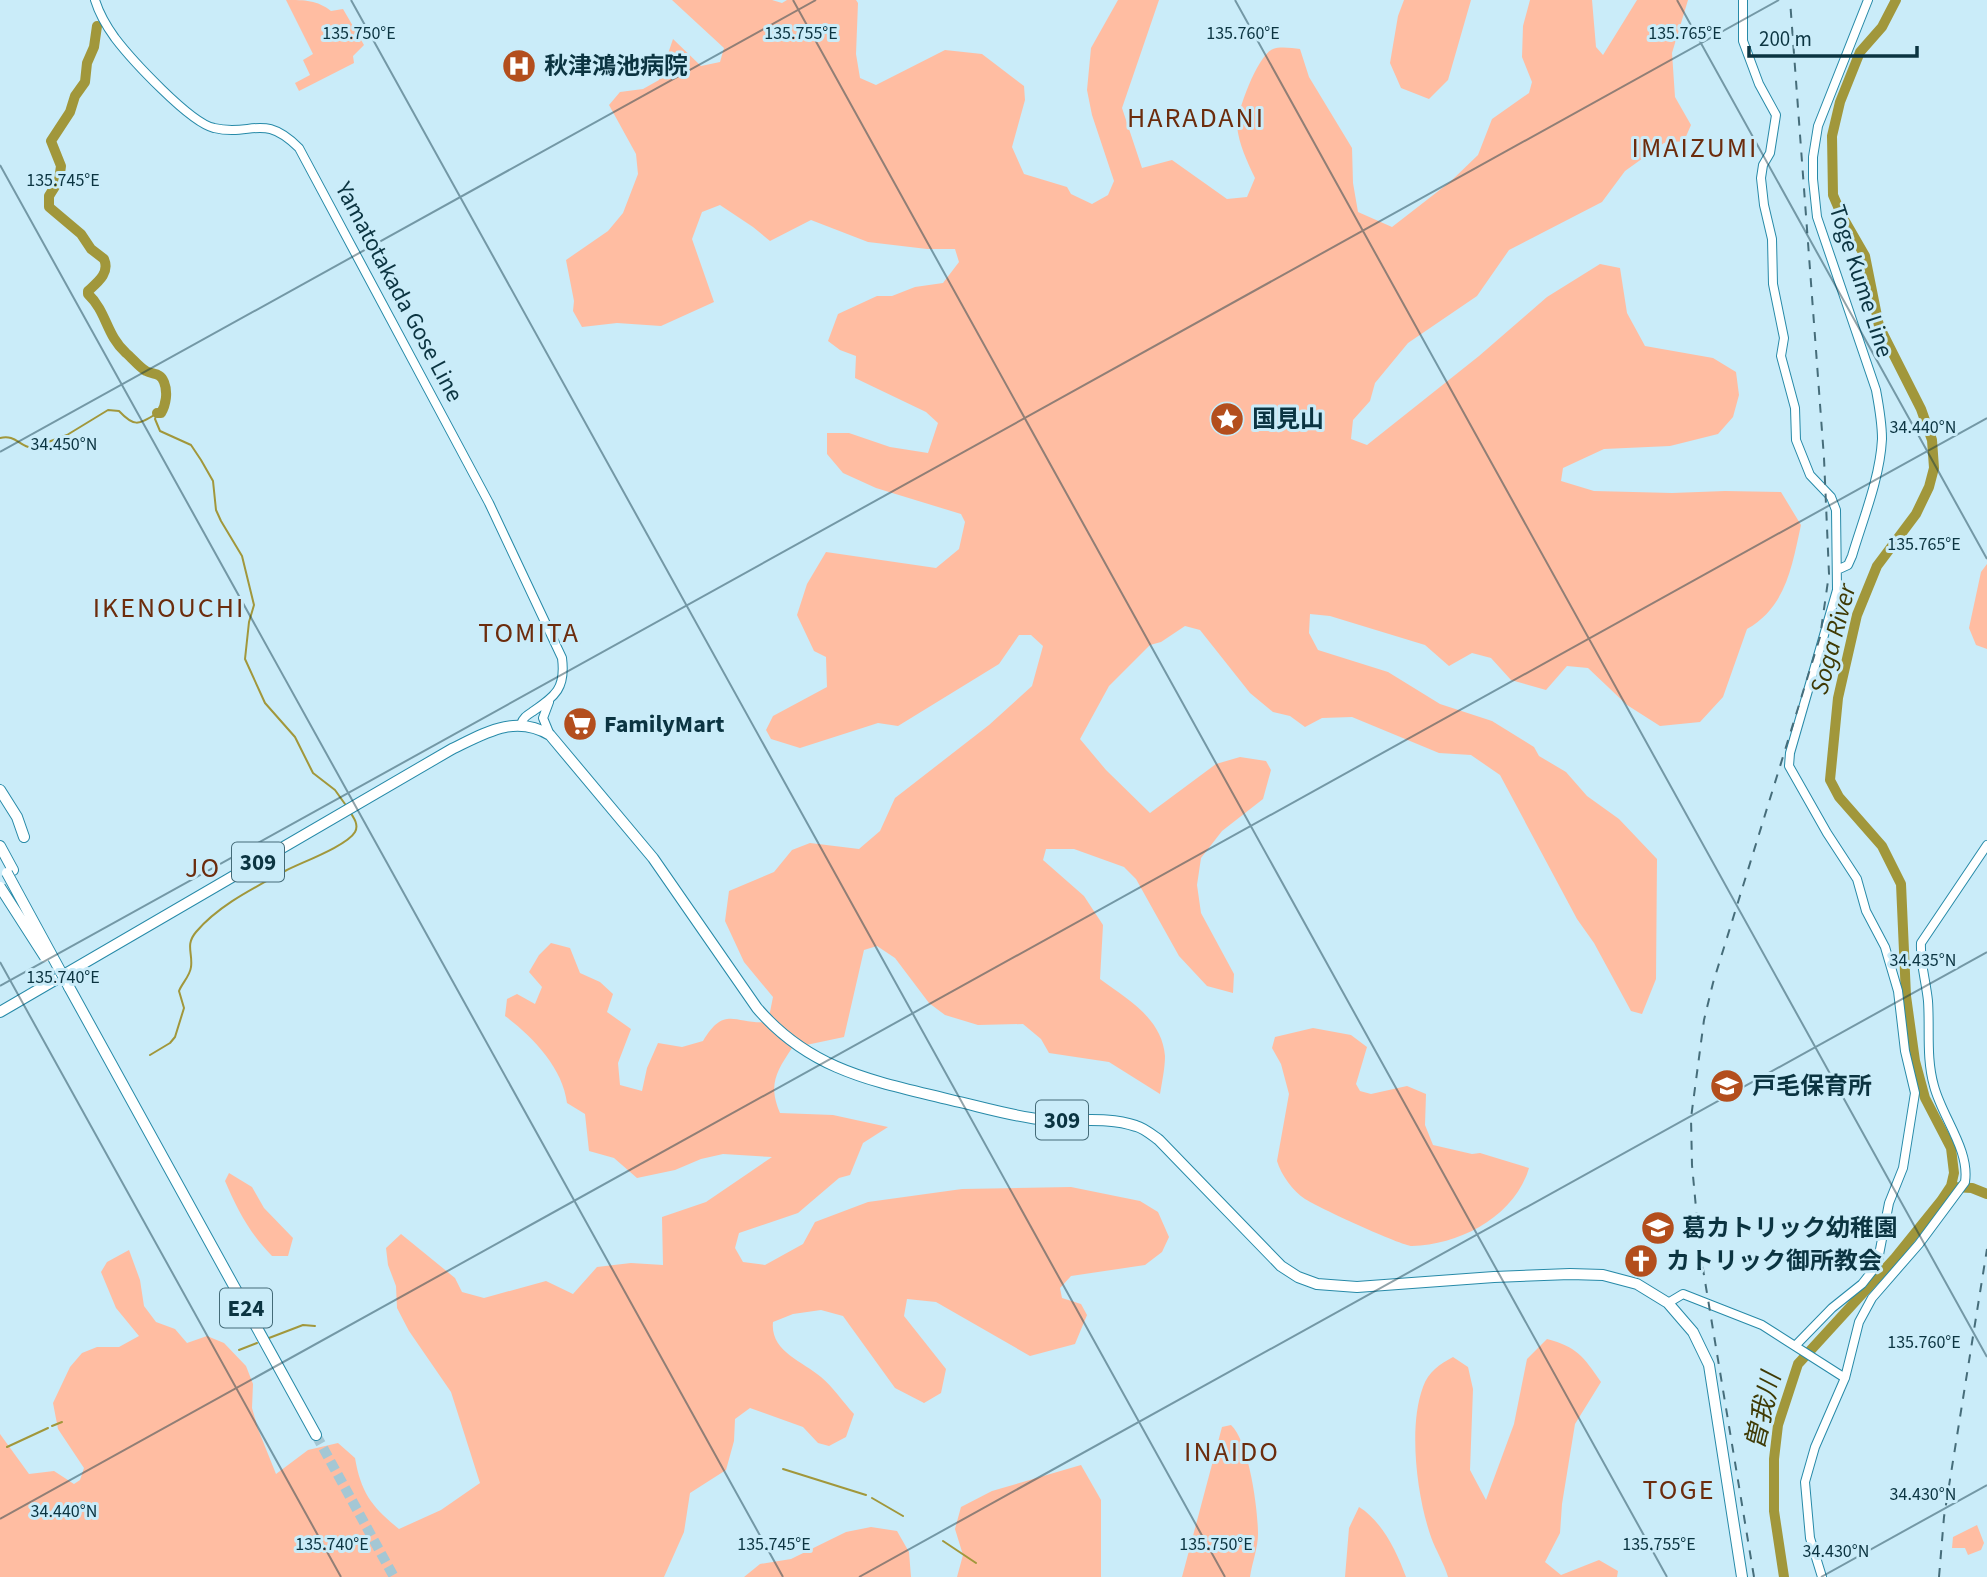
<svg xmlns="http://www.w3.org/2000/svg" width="1987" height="1577" font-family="'Source Sans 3','Noto Sans JP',sans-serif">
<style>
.green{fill:#ffbda2}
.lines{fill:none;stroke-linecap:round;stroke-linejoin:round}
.stream{stroke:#a1973b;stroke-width:2}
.river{stroke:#a1973b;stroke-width:10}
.highway-tunnel{stroke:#a4c7d4;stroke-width:10;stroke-dasharray:10 5;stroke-linecap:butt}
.secondary-casing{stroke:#278aa8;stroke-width:10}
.highway-casing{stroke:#278aa8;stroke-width:12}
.secondary{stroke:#fff;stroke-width:8}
.highway{stroke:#fff;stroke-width:10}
.rail{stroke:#466d7a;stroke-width:2;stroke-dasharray:9 9;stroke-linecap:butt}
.highway-bridge-casing{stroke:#278aa8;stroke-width:12;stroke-linecap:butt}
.highway-bridge{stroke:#fff;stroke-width:10}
.ticks{fill:none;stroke:#0b3441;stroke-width:2;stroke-opacity:0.45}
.labels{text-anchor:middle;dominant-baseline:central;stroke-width:6;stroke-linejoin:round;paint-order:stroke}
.shield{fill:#caecf9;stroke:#446b78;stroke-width:2}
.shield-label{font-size:23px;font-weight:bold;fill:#0b3441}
.poi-label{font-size:24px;font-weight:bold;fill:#0b3441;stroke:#caecf9;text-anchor:start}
.street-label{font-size:24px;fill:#0b3441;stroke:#caecf9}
.water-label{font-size:26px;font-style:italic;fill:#3f3a05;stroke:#caecf9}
.quarter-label{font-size:28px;letter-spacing:2px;fill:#6c2c0d;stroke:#caecf9}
.ticks-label{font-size:18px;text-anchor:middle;fill:#0b3441;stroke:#caecf9;stroke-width:6;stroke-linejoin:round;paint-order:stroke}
</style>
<rect width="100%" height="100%" fill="#caecf9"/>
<path class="green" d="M286,0C305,0 317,0 331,11L343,9L364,45L353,56L354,63L299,91L295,83L310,75L303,60L313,54Z
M672,0H772L782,3L787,0H856L858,3L856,54L860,78L876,85L945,50L982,54L1024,86L1025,100L1012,147L1024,174L1067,187L1071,194L1092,204L1108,195L1114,181L1092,115L1087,90L1091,48L1118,0H1159L1122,108L1142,168L1172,160L1227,199L1247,197L1255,178C1247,161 1239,145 1237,126C1237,111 1258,54 1273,49C1280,46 1292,48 1300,49L1309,77L1352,148L1353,183L1358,212L1392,227L1450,182L1478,155L1492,119L1529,93L1532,82L1522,57L1523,26L1530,0H1592L1596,47L1603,55L1637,0H1688L1672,53L1675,97L1691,125L1684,141L1664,143L1625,171L1602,202L1509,250L1477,296L1408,343L1375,383L1370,401L1353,420L1351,439L1367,445L1479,356L1547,297L1600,264L1620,268L1627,313L1645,346L1713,358L1736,372L1739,395L1733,417L1718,434L1670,446L1604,449L1563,468L1561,481L1594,491L1672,493L1725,491L1781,492L1801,525C1792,566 1786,607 1747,629L1723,697L1700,722L1660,726L1627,705L1588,668L1567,666L1546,690L1511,680L1491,658L1472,653L1449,666L1425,645L1330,616L1310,614L1309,633L1318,650L1388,672L1440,704L1492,721L1534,747L1539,756L1566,772L1587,796L1619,819L1657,859L1656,979L1642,1014L1631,1011L1594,943L1577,919L1500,775L1471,755L1439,753L1352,717L1322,718L1305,727L1290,716L1273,712L1250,693L1200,630L1185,626L1161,642L1150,645L1109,686L1080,739L1106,770L1150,813L1216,764L1240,757L1266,761L1271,770L1263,799L1222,831L1201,858L1197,885L1201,913L1234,974L1233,993L1207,986L1179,956L1136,879L1124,867L1074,849H1046L1043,860L1084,896L1103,925L1100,979C1127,999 1162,1018 1165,1056C1165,1068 1162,1082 1160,1094L1109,1062L1049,1053L1041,1039L1023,1024L978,1025L945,1015L929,1003L895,958L877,946L864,950L844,1037L792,1048C776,1072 768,1085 780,1113L833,1115L888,1127L863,1143L850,1175L839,1178L798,1213L739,1233L735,1248L743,1262L765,1265L803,1244L815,1222L868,1202L962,1189L1071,1187L1140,1201L1158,1212L1169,1237L1162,1252L1145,1265L1071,1276L1060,1288L1062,1298L1081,1304L1087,1315L1075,1344L1030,1356L936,1302L907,1299L904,1316L946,1369L941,1393L924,1403L895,1388L843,1316L821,1310L793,1314L773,1322C770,1351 802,1361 821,1377C833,1387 843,1402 854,1414L846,1437L829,1446L818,1443L803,1427L750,1408L735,1419L734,1441L726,1470L690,1493L684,1532L664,1577H0V1434L29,1474L54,1471L74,1484L80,1480L84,1468L58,1429L53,1403L70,1367L82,1353L97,1347H119L139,1336L116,1308L101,1272L107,1262L129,1250L140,1280L144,1306L156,1322L175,1329L187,1343L207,1336L224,1343L246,1366L253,1384L252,1408L258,1429L276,1474L308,1450L338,1443L355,1458C361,1493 372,1507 399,1529L441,1510L480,1483L451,1392L409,1331L397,1308L396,1286L388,1265L386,1248L401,1234L455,1278L462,1292L484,1298L546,1281L573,1294L597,1267L631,1263L663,1265L662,1217L706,1202L772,1157L723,1154L701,1159L675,1170L637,1178L614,1158L589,1151L585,1114L567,1103C563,1068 532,1036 505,1016L507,999L517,994L535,1004L542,987L529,972L539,955L551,943L570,948L580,973L600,982L613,994L607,1012L631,1029L618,1063L620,1085L642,1091L647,1068L658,1043L682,1047L703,1041C725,1004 735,1025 768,1022L773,997L744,962L725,921L729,891L774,872L792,850L810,843L859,849L880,831L895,798L989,725L1032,686L1043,646L1031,635H1019L999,664L898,726L878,723L800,748L771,739L766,730L773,716L827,687L826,657L814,651L797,615L807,584L826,552L936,568L959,549L965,522L961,514L876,488L843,473L827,454V433H849L890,447L928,453L938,423L926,412L855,378L856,356L840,350L828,341L838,314L877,296H892L915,287L943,283L959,262L955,249H927L868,242L811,220L770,241L753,227L720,205L702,212L692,239L714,302L661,326L617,323L582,327L573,311L574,301L566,260L608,231L623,213L638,174L636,154L609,105L620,92L643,89L659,80L673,39L701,66L720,62L724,48Z
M1404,0H1471L1448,80L1429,99L1401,88L1390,63L1398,16Z
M1987,564V649L1976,645L1969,628L1981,572Z
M1313,1028L1351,1035L1367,1047L1356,1084L1360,1091L1371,1094L1407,1086L1426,1094L1425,1125L1433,1145L1472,1154L1480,1153L1529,1168C1515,1216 1460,1245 1412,1246C1402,1246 1317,1207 1305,1199C1293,1191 1281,1175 1277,1161L1289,1094L1281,1064L1272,1048L1275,1037Z
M229,1173L252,1187L264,1208L293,1238L288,1256H272C250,1234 237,1209 225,1181Z
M1547,1339C1577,1347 1583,1356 1601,1382L1575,1424L1562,1504L1560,1533L1545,1562L1561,1575L1599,1560L1618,1571L1617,1577H1448C1444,1563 1436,1551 1431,1537C1417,1497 1408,1427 1423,1387C1428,1372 1440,1364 1453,1357L1468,1367L1473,1389L1470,1470L1486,1500L1514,1424L1527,1359Z
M1231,1425C1249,1442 1258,1509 1258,1534C1258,1548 1252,1563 1250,1577H1182L1222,1427Z
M1081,1465L1101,1500V1577H957L963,1555L955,1529L961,1507L992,1491Z
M1359,1507C1382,1521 1397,1552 1406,1577H1345L1349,1528Z
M1977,1525L1984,1543L1981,1550L1968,1555L1965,1548H1952L1953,1537Z
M871,1527L897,1531L909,1552L911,1577H744L760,1564L791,1559L846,1532Z"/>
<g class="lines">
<path class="stream" d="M157,413L155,419L160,431L191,445L201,460L213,481L216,510L221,521L242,556L254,605L249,622L245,659L265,703L295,737L313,773L335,790L345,804
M0,438C15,434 19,446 32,448L67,435L108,410L119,411C134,427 138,425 156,414
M150,1055L170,1043L175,1037L184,1008L179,991C182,983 190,976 191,967C193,953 185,945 196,932C219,905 254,888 285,871C300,863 347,846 355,832C359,825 354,818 350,812
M269,1338L303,1325L315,1326
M239,1350L257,1343
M52,1426L62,1422
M7,1447L48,1428
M783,1469L866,1495
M872,1498L903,1516
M943,1541L976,1563"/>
<path class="river" d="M97,26L94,47L87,63L85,82L75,96L70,112L51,141L61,166L59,180L49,196V207L81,234L91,249L104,259C110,273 98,282 88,291V294C107,312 106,335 126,353C132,358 140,368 146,371C153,375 160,372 164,382C168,392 166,405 161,413H157
M1953,1187L1972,1188L1987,1194
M1784,1577L1774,1511V1459L1778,1425L1798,1364L1895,1258L1941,1201L1951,1186L1954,1173L1951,1148L1925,1098L1915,1061L1906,996L1901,884L1882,846L1839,797L1830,780L1838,698L1857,615L1877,566L1916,514L1929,487L1934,468L1932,440L1921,409L1879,326L1865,256L1842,216L1833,195L1832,136L1840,102L1860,52L1882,27L1896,0"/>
<path class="highway-tunnel" d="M316,1435L394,1577"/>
<g class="secondary-casing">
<path id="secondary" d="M95,0C99,13 107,27 115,38C131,59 190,123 214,128C252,137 263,112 299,148L489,503L562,658C566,689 555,696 532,712C526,716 523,718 521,724
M1743,0V41L1759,84L1776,115L1770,153L1763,165L1761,178L1764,205L1772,239L1773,284L1784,338L1781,356L1795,408L1796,440L1810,475L1831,497L1836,510L1837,590L1790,753L1789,766L1827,833L1857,879L1866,911L1885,947L1898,991L1905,1051L1915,1093L1903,1168L1889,1203L1877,1265L1862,1284L1832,1308L1795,1346
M1837,570L1848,565L1852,556C1863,519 1880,478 1882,439C1882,422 1879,406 1876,390L1817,217L1813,179V157L1818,126L1868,0
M549,702L543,718L550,735
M1668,1303L1683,1294L1762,1325L1845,1378
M1822,1577L1810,1538L1805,1482L1815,1447L1845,1378L1859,1322L1872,1298L1919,1244L1965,1182C1970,1150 1942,1117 1934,1086C1926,1058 1930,1030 1928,1001C1926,981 1920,963 1921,943L1987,845"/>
</g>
<g class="highway-casing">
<path id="highway" d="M0,790L17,817L24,837
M0,846L13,870
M69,987L316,1435
M0,1012L452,749C485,733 515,714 550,735L653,858L757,1008C811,1071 874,1081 951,1100C982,1107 1014,1117 1046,1120C1076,1122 1107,1116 1136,1126C1144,1128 1152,1135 1159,1140L1281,1266L1298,1277L1317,1284L1357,1287L1494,1277L1570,1274L1603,1275L1637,1284L1668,1303L1693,1332L1709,1365L1742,1577"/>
</g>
<use href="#secondary" class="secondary"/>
<use href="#highway" class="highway"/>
<path class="rail" d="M1754,1577L1700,1251L1692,1165L1691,1118L1704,1020L1713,983L1820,637L1829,574L1824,458L1790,0
M1939,1577L1944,1517L1987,1249"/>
<g class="highway-bridge-casing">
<path id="highway-bridge" d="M7,873L69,987
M0,887L45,957"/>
</g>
<use href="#highway-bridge" class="highway-bridge"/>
</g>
<path class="ticks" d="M351,0L1225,1577M793,0L1667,1577M1235,0L1987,1357M1677,0L1987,559M0,165L783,1577M0,452L816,0M0,962L341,1577M0,986L1779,0M0,1519L1987,418M859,1577L1987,952M1821,1577L1987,1485"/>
<defs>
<g id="hospital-disc" transform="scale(1.75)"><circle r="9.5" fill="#b34e1d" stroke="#caecf9"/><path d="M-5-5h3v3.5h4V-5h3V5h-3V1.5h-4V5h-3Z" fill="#fff"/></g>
<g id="sight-disc" transform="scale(1.75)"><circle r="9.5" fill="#b34e1d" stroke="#caecf9"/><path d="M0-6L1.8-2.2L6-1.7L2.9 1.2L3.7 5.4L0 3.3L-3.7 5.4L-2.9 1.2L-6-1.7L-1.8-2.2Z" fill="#fff"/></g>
<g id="supermarket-disc" transform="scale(1.75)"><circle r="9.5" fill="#b34e1d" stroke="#caecf9"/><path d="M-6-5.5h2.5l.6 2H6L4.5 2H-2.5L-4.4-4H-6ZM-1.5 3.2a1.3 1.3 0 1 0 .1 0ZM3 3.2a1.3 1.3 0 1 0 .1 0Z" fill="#fff"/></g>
<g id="school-disc" transform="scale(1.75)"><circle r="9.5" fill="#b34e1d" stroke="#caecf9"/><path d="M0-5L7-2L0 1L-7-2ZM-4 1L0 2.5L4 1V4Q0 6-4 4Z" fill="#fff"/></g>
<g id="church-disc" transform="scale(1.75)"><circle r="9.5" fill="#b34e1d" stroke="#caecf9"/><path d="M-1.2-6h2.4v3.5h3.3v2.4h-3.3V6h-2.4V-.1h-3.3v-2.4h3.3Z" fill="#fff"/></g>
</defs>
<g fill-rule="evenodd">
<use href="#hospital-disc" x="519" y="66"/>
<use href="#sight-disc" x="1227" y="419"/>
<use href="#supermarket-disc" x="580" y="724"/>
<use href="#school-disc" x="1727" y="1086"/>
<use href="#school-disc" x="1658" y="1228"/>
<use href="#church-disc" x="1641" y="1261"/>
</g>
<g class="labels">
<g class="shield">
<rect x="232" y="842.5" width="52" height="39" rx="5"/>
<rect x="1036" y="1100.5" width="52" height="39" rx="5"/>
<rect x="220" y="1288.5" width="52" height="39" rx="5"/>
</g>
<g class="shield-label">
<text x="258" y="862">309</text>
<text x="1062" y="1120">309</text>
<text x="246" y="1308">E24</text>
</g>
<g class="poi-label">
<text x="544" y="66">秋津鴻池病院</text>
<text x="1252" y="419">国見山</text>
<text x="604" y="724">FamilyMart</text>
<text x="1752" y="1086">戸毛保育所</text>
<text x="1682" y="1228">葛カトリック幼稚園</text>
<text x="1666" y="1261">カトリック御所教会</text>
</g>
<g class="street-label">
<text transform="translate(1861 281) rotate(72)">Toge Kume Line</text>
<text transform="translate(399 292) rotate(62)">Yamatotakada Gose Line</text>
</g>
<g class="water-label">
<text transform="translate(1833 639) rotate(-75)">Soga River</text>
<text transform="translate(1763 1411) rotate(-77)">曽我川</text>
</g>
<g class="quarter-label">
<text x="1196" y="118">HARADANI</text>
<text x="1695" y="148">IMAIZUMI</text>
<text x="169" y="608">IKENOUCHI</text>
<text x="529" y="633">TOMITA</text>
<text x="203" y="868">JO</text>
<text x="1232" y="1452">INAIDO</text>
<text x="1679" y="1490">TOGE</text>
</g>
</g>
<g class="ticks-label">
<text x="359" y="39">135.750°E</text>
<text x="801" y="39">135.755°E</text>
<text x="1243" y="39">135.760°E</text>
<text x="1685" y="39">135.765°E</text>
<text x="63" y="186">135.745°E</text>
<text x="1923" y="433">34.440°N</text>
<text x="64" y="450">34.450°N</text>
<text x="1924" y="550">135.765°E</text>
<text x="1923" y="966">34.435°N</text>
<text x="63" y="983">135.740°E</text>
<text x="1924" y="1348">135.760°E</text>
<text x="1923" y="1500">34.430°N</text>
<text x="64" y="1517">34.440°N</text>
<text x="332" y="1550">135.740°E</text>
<text x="774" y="1550">135.745°E</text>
<text x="1216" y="1550">135.750°E</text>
<text x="1659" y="1550">135.755°E</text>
<text x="1836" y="1557">34.430°N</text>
</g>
<path d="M1749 46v10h168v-10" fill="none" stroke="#0b3441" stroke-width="3.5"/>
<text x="1759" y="46" font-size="21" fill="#0b3441" stroke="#caecf9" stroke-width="5" paint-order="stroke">200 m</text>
</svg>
